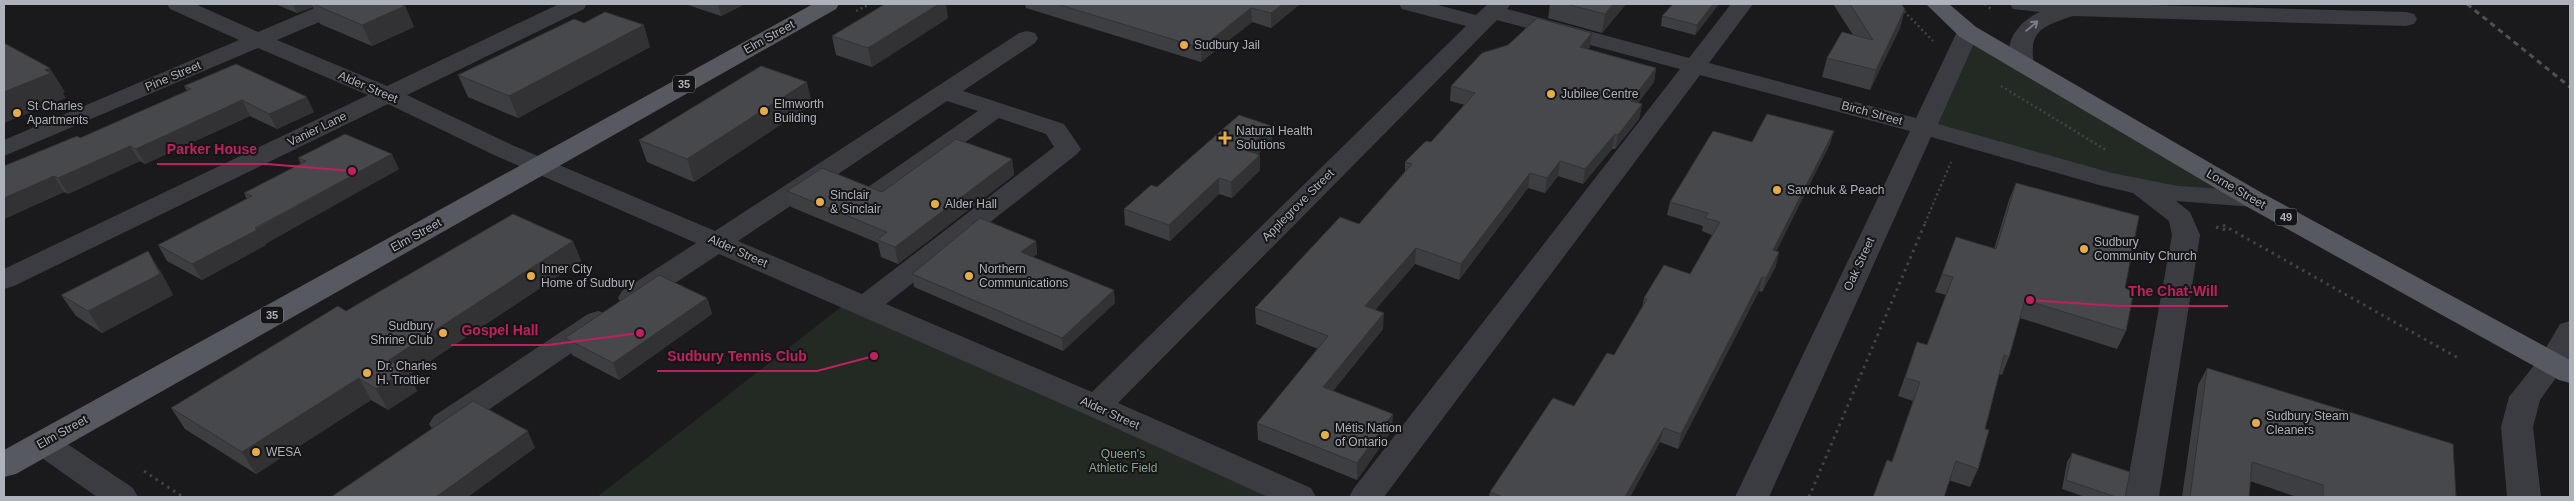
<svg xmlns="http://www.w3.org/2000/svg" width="2574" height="501" font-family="Helvetica,sans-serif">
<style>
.green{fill:#222a23}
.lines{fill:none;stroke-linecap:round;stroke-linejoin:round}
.path-far1{stroke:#414348;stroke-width:2.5;stroke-dasharray:2 3;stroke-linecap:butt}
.path{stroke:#414348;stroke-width:3;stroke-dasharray:2.5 4.5;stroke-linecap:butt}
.minor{fill:#3b3c41;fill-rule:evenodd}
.major{fill:#575960;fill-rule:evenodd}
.rail{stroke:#4e5056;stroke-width:3;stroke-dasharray:5.5 4.5;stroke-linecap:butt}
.wall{fill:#3d3e41}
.shaded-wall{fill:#323235}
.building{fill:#47484c;stroke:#323235}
.oneway{stroke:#7a7d84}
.poi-dot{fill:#e5ac49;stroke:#151517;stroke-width:2}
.labels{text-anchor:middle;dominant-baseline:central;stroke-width:4;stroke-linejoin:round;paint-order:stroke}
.shield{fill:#151517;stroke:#80838a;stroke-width:1}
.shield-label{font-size:11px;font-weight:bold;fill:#aeb2bb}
.street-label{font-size:12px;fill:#aeb2bb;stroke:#151517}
.poi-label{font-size:12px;fill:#aeb2bb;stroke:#151517;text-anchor:start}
.park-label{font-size:12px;fill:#86a487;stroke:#151517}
.leader{fill:none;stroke:#c12060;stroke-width:2}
.callout-dot{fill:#c12060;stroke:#151517;stroke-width:2}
.callout-label{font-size:14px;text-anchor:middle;font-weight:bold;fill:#c12060;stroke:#151517;stroke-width:4;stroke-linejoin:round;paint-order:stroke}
</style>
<rect width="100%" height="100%" fill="#1a1a1c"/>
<path class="green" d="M1966,33L2254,198L2179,193L1921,125Z
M845,304L1115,417L1292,497H597Z"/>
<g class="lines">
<path class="path-far1" d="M1897,4L1933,41
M1985,4L1992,10
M856,11L870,4
M2001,86L2106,150
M1925,223L1951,162"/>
<path class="path" d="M2223,225L2458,358
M2216,227L2229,231
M144,471L183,497
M1809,497L1926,221"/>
<path class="minor" d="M167,4H195L258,32L324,4H353L350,9L277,40L387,86L559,4H587L584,9L407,95L512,145L715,231L1019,33L1027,31L1035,33L1038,38L1035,43L963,91L1064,124L1081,149L1077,154L886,304L1092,392L1466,26L1402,9L1399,4H1434L1476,15L1488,4H1511L1507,9L1689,58L1731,4H1753L1709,63L1916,118L1957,32L1960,27L1968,25L1976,27L1979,32L1938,124L2112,173L2178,186L2253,191L2262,193L2266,199L2262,205L2253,207L2176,201L2190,212L2200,235L2159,497H2125L2172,235L2169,221L2133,193L2099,185L1931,137L1769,497H1735L1910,131L1700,75L1384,497H1349L1354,488L1680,69L1497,20L1118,403L1311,488L1316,497H1268L1085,414L719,254L642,305L632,307L622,305L618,298L622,291L696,243L494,155L388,104L14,286L4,289V269L368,95L258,48L4,156V140L239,40L170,9ZM947,101L978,111L868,187L864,193L868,199L877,201L886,199L999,118L1046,134L1054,147L862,294L738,241Z
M2010,4H2112L2406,12L2414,14L2417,19L2414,24L2406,26L2073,16C2043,26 2028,30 2034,65L2031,70L2023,72L2015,70C1999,46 2018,21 2040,12L2013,9Z
M598,311L608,314L613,321L608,328L456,432L445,435L434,432L429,424L434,416L588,314Z
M2570,321V358L2540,400L2533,427L2541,497H2507L2501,427L2509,397L2540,358L2560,324Z
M43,431L54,435L133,488L138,497H97L32,451L27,443L32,435Z"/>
<path class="major" d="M813,4H839L836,9L16,474L4,477V450Z
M1926,4H1949L1976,27L2262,193L2570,360V383L2559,380L2244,205L1960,37Z"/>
<path class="rail" d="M2467,4L2570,87"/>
</g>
<path class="wall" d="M275,4H400L405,6L414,27L372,46L320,24L313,7L297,13Z
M685,4H745L721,16Z
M1025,4H1300L1271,28L1252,22L1201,62L1026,8Z
M1550,4H1626L1602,33L1548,18Z
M1719,4L1695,35L1661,26L1662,16Z
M1833,4H1901L1905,9L1900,28L1870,90L1822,77L1827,58L1853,35Z
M948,18L872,67L836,55L832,36Z
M584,23L650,47L518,118L468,97L458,75Z
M1590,47L1588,49L1656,68L1654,82L1638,103L1642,104L1639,119L1615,149H1612L1583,184L1558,176L1545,193L1528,188L1459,280L1415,264L1375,310L1383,329L1333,391L1392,430L1357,480L1258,440L1257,423L1318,349L1256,324L1255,308L1359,224L1405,172V162L1431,142L1465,105L1450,101L1451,86Z
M184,86L314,112L277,129L250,116L145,164L140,161L68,194L64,192L4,219V166L80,138L187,91Z
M812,104L694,182L647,162L639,140Z
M1272,141L1258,154L1260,155V170L1232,198L1219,194L1170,241L1125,225L1124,209L1157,187Z
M1752,142L1830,144L1776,251V266L1762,292L1759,291L1678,449L1660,442L1630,497H1489L1490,492L1574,406L1614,355L1642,308L1644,298L1690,274L1712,235L1702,231L1703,226L1667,215L1670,202Z
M298,158L399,169L265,244L266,245L202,280L167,261L158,245L247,199L244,193L301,164Z
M1012,159L1014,175L898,264L881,257L878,243L791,207L787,191L882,192Z
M2016,183L2125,288L2126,331L2117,349L2020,318L2009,357L2002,375L1999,374L1985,429L1978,469L1970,487L1892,462L1913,401L1898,396L1917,342L1927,345L1946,295L1935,292L1956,237L1994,249L2009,200Z
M573,241L581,261L409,375L417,391L388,410L371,400L256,474L185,429L171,408L346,311Z
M1036,241L1037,254L1033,257L1115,303L1063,351L914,287L912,274Z
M161,272L173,295L102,333L76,316L61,295Z
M707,298L712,314L619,380L572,355L565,338Z
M2207,368L2456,497H2297L2250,481L2249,497H2182L2198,385Z
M2072,453L2125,497H2085L2062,489L2067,462Z"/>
<path class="shaded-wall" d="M293,4H311L313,7L297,13Z
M718,4H745L721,16Z
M939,4H946L948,18L872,67L868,48Z
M1283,4H1300L1271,28V13Z
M1613,4H1626L1602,33L1605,14Z
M1713,4H1719L1695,35L1697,25Z
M405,6L414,27L372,46L362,25Z
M1251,8L1252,22L1201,62V48Z
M1905,9L1900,28L1870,90L1876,70Z
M644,25L650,47L518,118L509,96Z
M1592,33L1590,47L1578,61L1580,47Z
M50,68L65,92L63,93L66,98L4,123V92Z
M1656,68L1654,82L1628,116L1631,101Z
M807,82L812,104L694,182L687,159Z
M307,97L314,112L277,129L269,114Z
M242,100L250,116L145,164L136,149Z
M1642,104L1639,119L1615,149L1618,135Z
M1272,126V141L1246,166L1245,150Z
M1834,131L1830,144L1770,264L1773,250Z
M1615,134L1612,149L1583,184L1585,169Z
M130,146L140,161L68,194L58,178Z
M392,154L399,169L265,244L266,245L202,280L192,264Z
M1260,155V170L1232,198L1231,182Z
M1012,159L1014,175L898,264L895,247Z
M1560,161L1558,176L1545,193L1547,178Z
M1530,173L1528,188L1459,280L1461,264Z
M54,176L64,192L4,219V198Z
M1219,178V194L1170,241L1169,225Z
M573,241L581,261L409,375L417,391L388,410L376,389L389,360Z
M1036,241L1037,254L1023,265L1021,252Z
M1416,248L1415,264L1364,322L1365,306Z
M148,251L161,272L173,295L102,333L88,311Z
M1779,252L1776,266L1762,292L1766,278Z
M1762,277L1759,291L1678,449L1681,434Z
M1114,290L1115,303L1063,351L1062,338Z
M707,298L712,314L619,380L613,363Z
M1384,313L1383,329L1323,403V387Z
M359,378L371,400L256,474L242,452Z
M1393,414L1392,430L1357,480V463Z
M1664,428L1660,442L1630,497H1625Z
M528,431L535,448L468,497H436Z"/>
<path class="building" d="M313,4H400L405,6L362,25Z
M885,4H939L868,48L832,36Z
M1057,4H1283L1271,13L1251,8L1201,48Z
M1566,4H1613L1605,14Z
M1673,4H1713L1697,25L1662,16Z
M1850,4H1901L1905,9L1876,70L1827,58L1842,32L1873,40Z
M605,12L644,25L509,96L458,75L574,19L584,23Z
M1537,18L1592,33L1580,47L1656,68L1631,101L1642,104L1618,135L1615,134L1585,169L1560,161L1547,178L1530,173L1461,264L1416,248L1365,306L1384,313L1323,387L1393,414L1357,463L1257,423L1328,336L1255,308L1340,217L1359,224L1412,164L1405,162L1426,141L1431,142L1475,93L1451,86L1482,53L1508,45Z
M4,43L50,68L45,70L51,73L4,92Z
M236,64L307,97L269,114L242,100L136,149L130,146L58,178L54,176L4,198V166L77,136L80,138L191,89L184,86Z
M761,66L807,82L687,159L639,140Z
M1767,114L1834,131L1773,250L1779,252L1766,278L1762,277L1681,434L1664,428L1625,497H1503L1490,492L1553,398L1574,406L1607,353L1614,355L1647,299L1644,298L1664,265L1690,274L1720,222L1705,218L1708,213L1670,202L1713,131L1752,142Z
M1239,115L1272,126L1245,150L1260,155L1231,182L1219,178L1169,225L1124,209L1151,185L1157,187Z
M345,134L392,154L255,228L257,230L192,264L158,245L252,196L244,193L306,161L298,158Z
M956,139L1012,159L895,247L877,240L887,232L787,191L822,168L882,192Z
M2016,183L2139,216L2125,288L2134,290L2126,331L2025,300L2009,357L2004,355L1985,429L1989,430L1978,469L1956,461L1944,497H1873L1887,460L1892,462L1920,382L1905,378L1917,342L1927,345L1953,277L1942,274L1956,237L1996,249Z
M513,214L573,241L389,360L406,370L376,389L359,378L242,452L171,408L338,306L346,311Z
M980,218L1036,241L1021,252L1114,290L1062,338L912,274Z
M148,251L160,274L88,311L61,295Z
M659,275L707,298L613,363L565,338Z
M2207,368L2453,444L2456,497H2323V485L2252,462L2249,497H2190Z
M473,401L528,431L436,497H331Z
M2072,453L2130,472L2125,497H2116L2066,480Z"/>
<defs><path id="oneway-shaft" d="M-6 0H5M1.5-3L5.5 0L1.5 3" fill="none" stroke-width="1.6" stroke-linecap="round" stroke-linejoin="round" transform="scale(1.25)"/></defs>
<use class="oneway" href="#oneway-shaft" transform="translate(2032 26) rotate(-40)"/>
<g class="poi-dot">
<circle cx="1184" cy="45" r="5"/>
<circle cx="1551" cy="94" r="5"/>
<circle cx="764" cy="111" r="5"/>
<circle cx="17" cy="113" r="5"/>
<path d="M1222.5 130.5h5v5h5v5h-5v5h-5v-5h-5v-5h5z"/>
<circle cx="1777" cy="190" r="5"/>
<circle cx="820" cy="202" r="5"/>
<circle cx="935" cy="204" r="5"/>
<circle cx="2084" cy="249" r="5"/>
<circle cx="531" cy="276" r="5"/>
<circle cx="969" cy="276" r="5"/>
<circle cx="443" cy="333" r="5"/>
<circle cx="367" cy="373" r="5"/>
<circle cx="2256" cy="423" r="5"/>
<circle cx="1325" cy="435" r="5"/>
<circle cx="256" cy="452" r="5"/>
</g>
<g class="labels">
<g class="shield">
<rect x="673" y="75.5" width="22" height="17" rx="4"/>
<rect x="2275" y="208.5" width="22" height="17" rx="4"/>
<rect x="261" y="306.5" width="22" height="17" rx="4"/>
</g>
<g class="shield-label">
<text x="684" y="84">35</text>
<text x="2286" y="217">49</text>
<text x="272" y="315">35</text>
</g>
<g class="street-label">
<text transform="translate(769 37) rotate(-29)">Elm Street</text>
<text transform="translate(173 76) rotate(-23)">Pine Street</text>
<text transform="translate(368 87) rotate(23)">Alder Street</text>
<text transform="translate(1872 113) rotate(15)">Birch Street</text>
<text transform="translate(317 129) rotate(-26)">Vanier Lane</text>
<text transform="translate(2236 189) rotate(30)">Lorne Street</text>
<text transform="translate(1298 205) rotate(-45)">Applegrove Street</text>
<text transform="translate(416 235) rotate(-29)">Elm Street</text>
<text transform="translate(738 251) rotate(24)">Alder Street</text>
<text transform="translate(1859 264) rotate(-65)">Oak Street</text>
<text transform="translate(1110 413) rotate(24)">Alder Street</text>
<text transform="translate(62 432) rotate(-29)">Elm Street</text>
</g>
<g class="poi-label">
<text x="1194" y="45">Sudbury Jail</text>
<text x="1561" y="94">Jubilee Centre</text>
<text x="774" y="104">Elmworth<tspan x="774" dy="14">Building</tspan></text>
<text x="27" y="106">St Charles<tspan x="27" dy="14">Apartments</tspan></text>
<text x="1236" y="131">Natural Health<tspan x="1236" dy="14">Solutions</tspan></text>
<text x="1787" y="190">Sawchuk &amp; Peach</text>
<text x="830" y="195">Sinclair<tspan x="830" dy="14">&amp; Sinclair</tspan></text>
<text x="945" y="204">Alder Hall</text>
<text x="2094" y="242">Sudbury<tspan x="2094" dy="14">Community Church</tspan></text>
<text x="541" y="269">Inner City<tspan x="541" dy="14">Home of Sudbury</tspan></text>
<text x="979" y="269">Northern<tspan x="979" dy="14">Communications</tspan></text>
<text x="433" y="326" text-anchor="end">Sudbury<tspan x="433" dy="14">Shrine Club</tspan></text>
<text x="377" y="366">Dr. Charles<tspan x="377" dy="14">H. Trottier</tspan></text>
<text x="2266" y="416">Sudbury Steam<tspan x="2266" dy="14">Cleaners</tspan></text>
<text x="1335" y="428">Métis Nation<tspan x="1335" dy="14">of Ontario</tspan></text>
<text x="266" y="452">WESA</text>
</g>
<g class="park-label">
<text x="1123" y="454">Queen's<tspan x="1123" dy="14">Athletic Field</tspan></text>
</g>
</g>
<path class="leader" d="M352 171L267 164H157M2030 300L2118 306H2228M640 333L548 345H451M874 356L817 371H657"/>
<g class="callout-dot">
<circle cx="352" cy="171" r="5"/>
<circle cx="2030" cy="300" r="5"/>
<circle cx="640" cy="333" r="5"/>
<circle cx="874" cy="356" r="5"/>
</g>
<g class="callout-label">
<text x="212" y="154">Parker House</text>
<text x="2173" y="296">The Chat-Will</text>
<text x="500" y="335">Gospel Hall</text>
<text x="737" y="361">Sudbury Tennis Club</text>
</g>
<rect width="2574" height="501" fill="none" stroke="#aeb2bb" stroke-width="10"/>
</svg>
